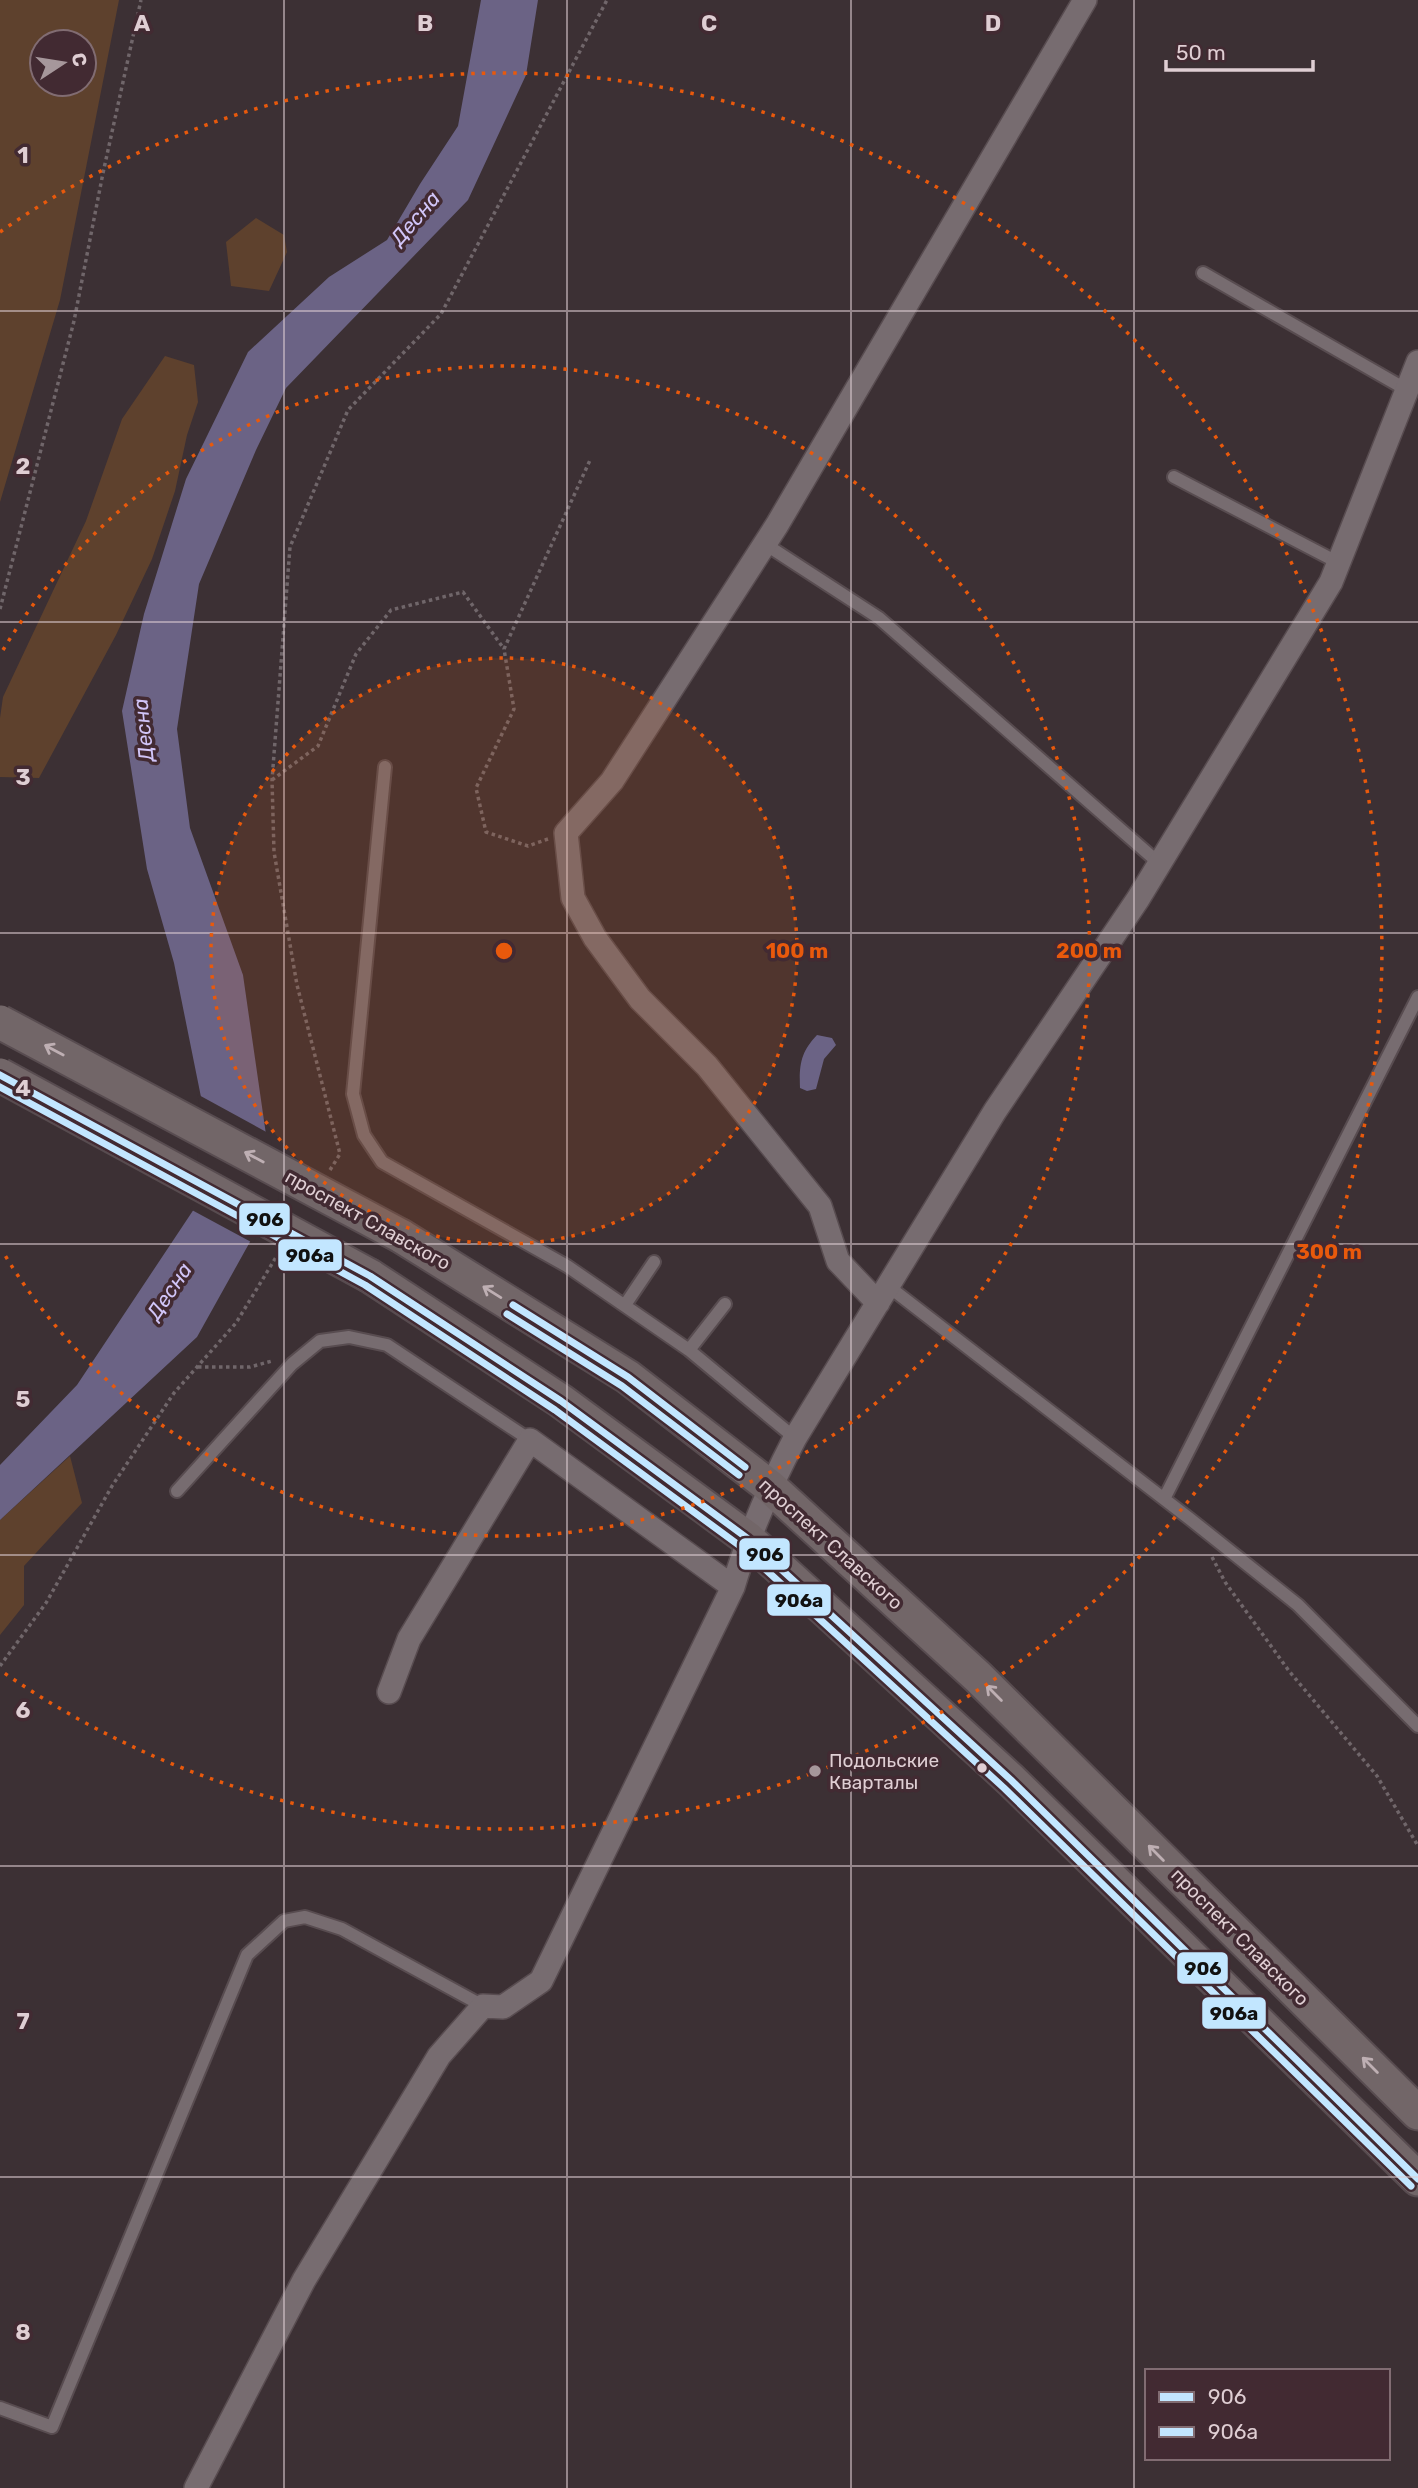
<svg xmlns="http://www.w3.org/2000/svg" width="1418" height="2488" font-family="Rubik,sans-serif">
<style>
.green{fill:#5e412d;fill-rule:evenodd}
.water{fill:#6b6385}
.pier{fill:#3c3034}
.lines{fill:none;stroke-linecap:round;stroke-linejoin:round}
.service-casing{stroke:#584c50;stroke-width:16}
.minor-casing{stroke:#584c50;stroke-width:26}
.secondary-casing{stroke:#584c50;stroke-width:37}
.path{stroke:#70666a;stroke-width:3.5;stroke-dasharray:3.5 3.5;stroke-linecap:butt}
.service{stroke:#776c70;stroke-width:12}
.minor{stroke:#776c70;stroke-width:23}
.secondary{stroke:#726668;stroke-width:33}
.secondary-bridge-casing{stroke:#584c50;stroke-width:37;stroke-linecap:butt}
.secondary-bridge{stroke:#726668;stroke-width:33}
.bus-1-casing{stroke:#422a32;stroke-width:12}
.bus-2-casing{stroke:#422a32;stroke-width:12}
.bus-1{stroke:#c2e6ff;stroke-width:7}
.bus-2{stroke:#c2e6ff;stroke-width:7}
.oneway{stroke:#beafb3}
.grid{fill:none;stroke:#dfced3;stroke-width:2;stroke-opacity:0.55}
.ring{fill:none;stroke:#e8590c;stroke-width:3.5;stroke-dasharray:3.5 7}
.bus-dot{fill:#dfced3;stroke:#422a32;stroke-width:2.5}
.poi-dot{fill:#a6979b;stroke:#422a32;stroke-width:2.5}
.labels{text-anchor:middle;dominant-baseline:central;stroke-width:7;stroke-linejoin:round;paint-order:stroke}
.street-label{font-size:19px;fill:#dfced3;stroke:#422a32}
.poi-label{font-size:19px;fill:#dfced3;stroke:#422a32;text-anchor:start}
.water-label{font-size:21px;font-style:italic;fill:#d1c5f8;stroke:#422a32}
.grid-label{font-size:23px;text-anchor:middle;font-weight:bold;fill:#dfced3;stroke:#422a32;stroke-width:7;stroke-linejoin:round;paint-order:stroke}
.centre{fill:#e8590c;stroke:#422a32;stroke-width:3.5}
.ring-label{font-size:21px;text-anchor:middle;font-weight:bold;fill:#e8590c;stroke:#422a32;stroke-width:7;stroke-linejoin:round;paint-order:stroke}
.line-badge{stroke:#422a32;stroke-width:2.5}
.pale-badge-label{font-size:19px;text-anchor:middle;font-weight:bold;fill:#111}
</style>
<rect width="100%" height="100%" fill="#3c3034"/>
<path class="green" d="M0,0H119L60,300L0,502ZM84,42V84H42V42Z
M256,218L284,235L287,252L269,291L231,286L226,242Z
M165,356L194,365L198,402L187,435L175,491L152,559L116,635L39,778L0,777V718L3,697L86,521L122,419Z
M70,1456L82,1503L24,1566V1605L0,1635V1520Z"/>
<path class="water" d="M481,0H538L526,75L468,200L286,388L256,450L199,584L177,729L190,828L243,975L275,1197L197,1337L0,1520V1465L77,1385L198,1203L203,1107L174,963L147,869L122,711L144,614L186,479L248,352L329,277L387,240L420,184L458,126Z
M817,1035L832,1038L836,1045L824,1059L816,1089L807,1091L800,1088C799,1064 801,1052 817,1035Z"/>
<path class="pier" d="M197,1094L270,1134L279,1198L253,1243L190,1209L195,1202L200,1108Z"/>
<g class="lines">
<g class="service-casing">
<path id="service" d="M1203,273L1407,390
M1174,477L1339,563
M765,544L879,618L1160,864
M385,767L353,1094L364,1135L382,1162L567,1266L689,1350L795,1438
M888,1286L1190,1519L1298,1605L1418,1726
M625,1305L654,1262
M689,1350L725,1304
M177,1491L292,1364L320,1341L349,1337L387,1345L530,1440
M1164,1499L1418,997
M0,2408L52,2427L247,1955L284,1921L305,1917L342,1929L483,2006"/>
</g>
<g class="minor-casing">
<path id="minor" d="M878,1303L838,1261L820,1206L707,1066L640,999L595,938L573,898L566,833L612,781L777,525L1085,0
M389,1692L409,1639L530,1440L733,1587
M196,2488L304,2280L439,2056L483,2006L503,2007L541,1981L733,1587C749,1533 769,1488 795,1438L995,1111L1138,899L1331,582L1418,362"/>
</g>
<g class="secondary-casing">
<path id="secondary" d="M401,1236L628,1377L769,1486L978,1677L1418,2113
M370,1276L561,1401L747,1538L1011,1780L1418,2179"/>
</g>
<path class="path" d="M0,609L74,321L103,173L141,0
M272,780L318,746L356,654L391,610L463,592L504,649
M548,839L528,846L486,832L476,788L514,709L504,649L591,458
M330,1170L340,1154L297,985L274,852L272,780L290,547L348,410L441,314L607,0
M198,1367H250L272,1361
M1212,1557L1225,1582L1289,1671L1377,1776L1418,1846
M0,1666L46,1603L112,1486L174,1393L236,1323L278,1254"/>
<use href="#service" class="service"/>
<use href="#minor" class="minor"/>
<use href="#secondary" class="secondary"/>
<g class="secondary-bridge-casing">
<path id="secondary-bridge" d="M0,1022L401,1236
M0,1075L370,1276"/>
</g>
<use href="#secondary-bridge" class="secondary-bridge"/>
<g class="bus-1-casing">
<path id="bus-1" d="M0,1075L370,1276L561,1401L747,1538L1011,1780L1418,2179
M513,1305L628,1377L745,1467"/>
</g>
<g class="bus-2-casing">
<path id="bus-2" d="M0,1087L365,1285L555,1410L740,1546L1004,1788L1411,2186
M507,1314L622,1386L739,1475"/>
</g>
<use href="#bus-1" class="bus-1"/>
<use href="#bus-2" class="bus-2"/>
</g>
<defs><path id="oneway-shaft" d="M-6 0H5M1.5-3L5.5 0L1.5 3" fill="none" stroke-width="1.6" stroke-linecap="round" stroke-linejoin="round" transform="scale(1.75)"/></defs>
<g class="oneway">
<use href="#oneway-shaft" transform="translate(54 1050) rotate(-152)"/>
<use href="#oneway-shaft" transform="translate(254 1157) rotate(-152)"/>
<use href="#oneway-shaft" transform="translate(492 1292) rotate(-148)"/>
<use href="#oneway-shaft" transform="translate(994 1693) rotate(-135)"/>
<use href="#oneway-shaft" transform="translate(1156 1853) rotate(-135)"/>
<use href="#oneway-shaft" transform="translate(1370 2065) rotate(-135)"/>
</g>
<path class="grid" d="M284,0V2488M567,0V2488M851,0V2488M1134,0V2488M0,311H1418M0,622H1418M0,933H1418M0,1244H1418M0,1555H1418M0,1866H1418M0,2177H1418"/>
<circle cx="504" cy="951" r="293" fill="#e8590c" fill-opacity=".12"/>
<g class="ring">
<circle cx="504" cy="951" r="293"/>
<path d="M3 650A585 585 0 1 1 3 1252"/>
<path d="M0 232A878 878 0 1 1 0 1670"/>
</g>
<circle class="bus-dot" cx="982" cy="1768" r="6"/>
<circle class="poi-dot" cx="815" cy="1771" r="7"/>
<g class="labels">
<g class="street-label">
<text transform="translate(368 1220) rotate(29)">проспект Славского</text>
<text transform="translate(831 1544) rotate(42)">проспект Славского</text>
<text transform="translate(1240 1937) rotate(45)">проспект Славского</text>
</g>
<g class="poi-label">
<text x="829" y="1760">Подольские<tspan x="829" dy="22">Кварталы</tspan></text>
</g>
<g class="water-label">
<text transform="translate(415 218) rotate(-49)">Десна</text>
<text transform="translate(143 730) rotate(-96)">Десна</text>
<text transform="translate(169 1291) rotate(-56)">Десна</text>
</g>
</g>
<g class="grid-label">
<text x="142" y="31">A</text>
<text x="425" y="31">B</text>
<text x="709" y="31">C</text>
<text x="993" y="31">D</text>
<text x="23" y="163">1</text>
<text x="23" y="474">2</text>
<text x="23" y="785">3</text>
<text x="23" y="1096">4</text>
<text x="23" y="1407">5</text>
<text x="23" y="1718">6</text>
<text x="23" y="2029">7</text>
<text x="23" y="2340">8</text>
</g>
<circle cx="504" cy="951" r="10" class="centre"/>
<g class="ring-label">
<text x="797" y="958">100 m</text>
<text x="1089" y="958">200 m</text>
<text x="1329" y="1259">300 m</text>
</g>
<g class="line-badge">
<rect x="238" y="1202" width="53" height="34" rx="7" fill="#c2e6ff"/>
<rect x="277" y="1238" width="66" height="34" rx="7" fill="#c2e6ff"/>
<rect x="738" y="1537" width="53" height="34" rx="7" fill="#c2e6ff"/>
<rect x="766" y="1583" width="66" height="34" rx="7" fill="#c2e6ff"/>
<rect x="1176" y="1951" width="53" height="34" rx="7" fill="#c2e6ff"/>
<rect x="1201" y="1996" width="66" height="34" rx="7" fill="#c2e6ff"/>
</g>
<g class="pale-badge-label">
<text x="265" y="1226">906</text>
<text x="310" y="1262">906а</text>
<text x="765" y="1561">906</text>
<text x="799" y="1607">906а</text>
<text x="1203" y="1975">906</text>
<text x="1234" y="2020">906а</text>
</g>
<rect x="1145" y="2369" width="245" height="91" fill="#422a32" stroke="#816c72" stroke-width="2"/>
<rect x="1159" y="2392" width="35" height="10" fill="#c2e6ff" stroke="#816c72" stroke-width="2"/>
<text x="1208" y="2404" font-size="21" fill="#dfced3">906</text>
<rect x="1159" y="2427" width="35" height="10" fill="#c2e6ff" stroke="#816c72" stroke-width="2"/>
<text x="1208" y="2439" font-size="21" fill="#dfced3">906а</text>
<g transform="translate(63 63) rotate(78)"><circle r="33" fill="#422a32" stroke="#816c72" stroke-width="2"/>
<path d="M0-5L12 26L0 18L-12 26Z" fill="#a6979b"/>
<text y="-10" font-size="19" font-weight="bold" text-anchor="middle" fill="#dfced3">С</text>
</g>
<path d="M1166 60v10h147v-10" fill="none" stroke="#dfced3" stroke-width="3.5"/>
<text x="1176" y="60" font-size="21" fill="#dfced3" stroke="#422a32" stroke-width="5" paint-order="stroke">50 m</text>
</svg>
